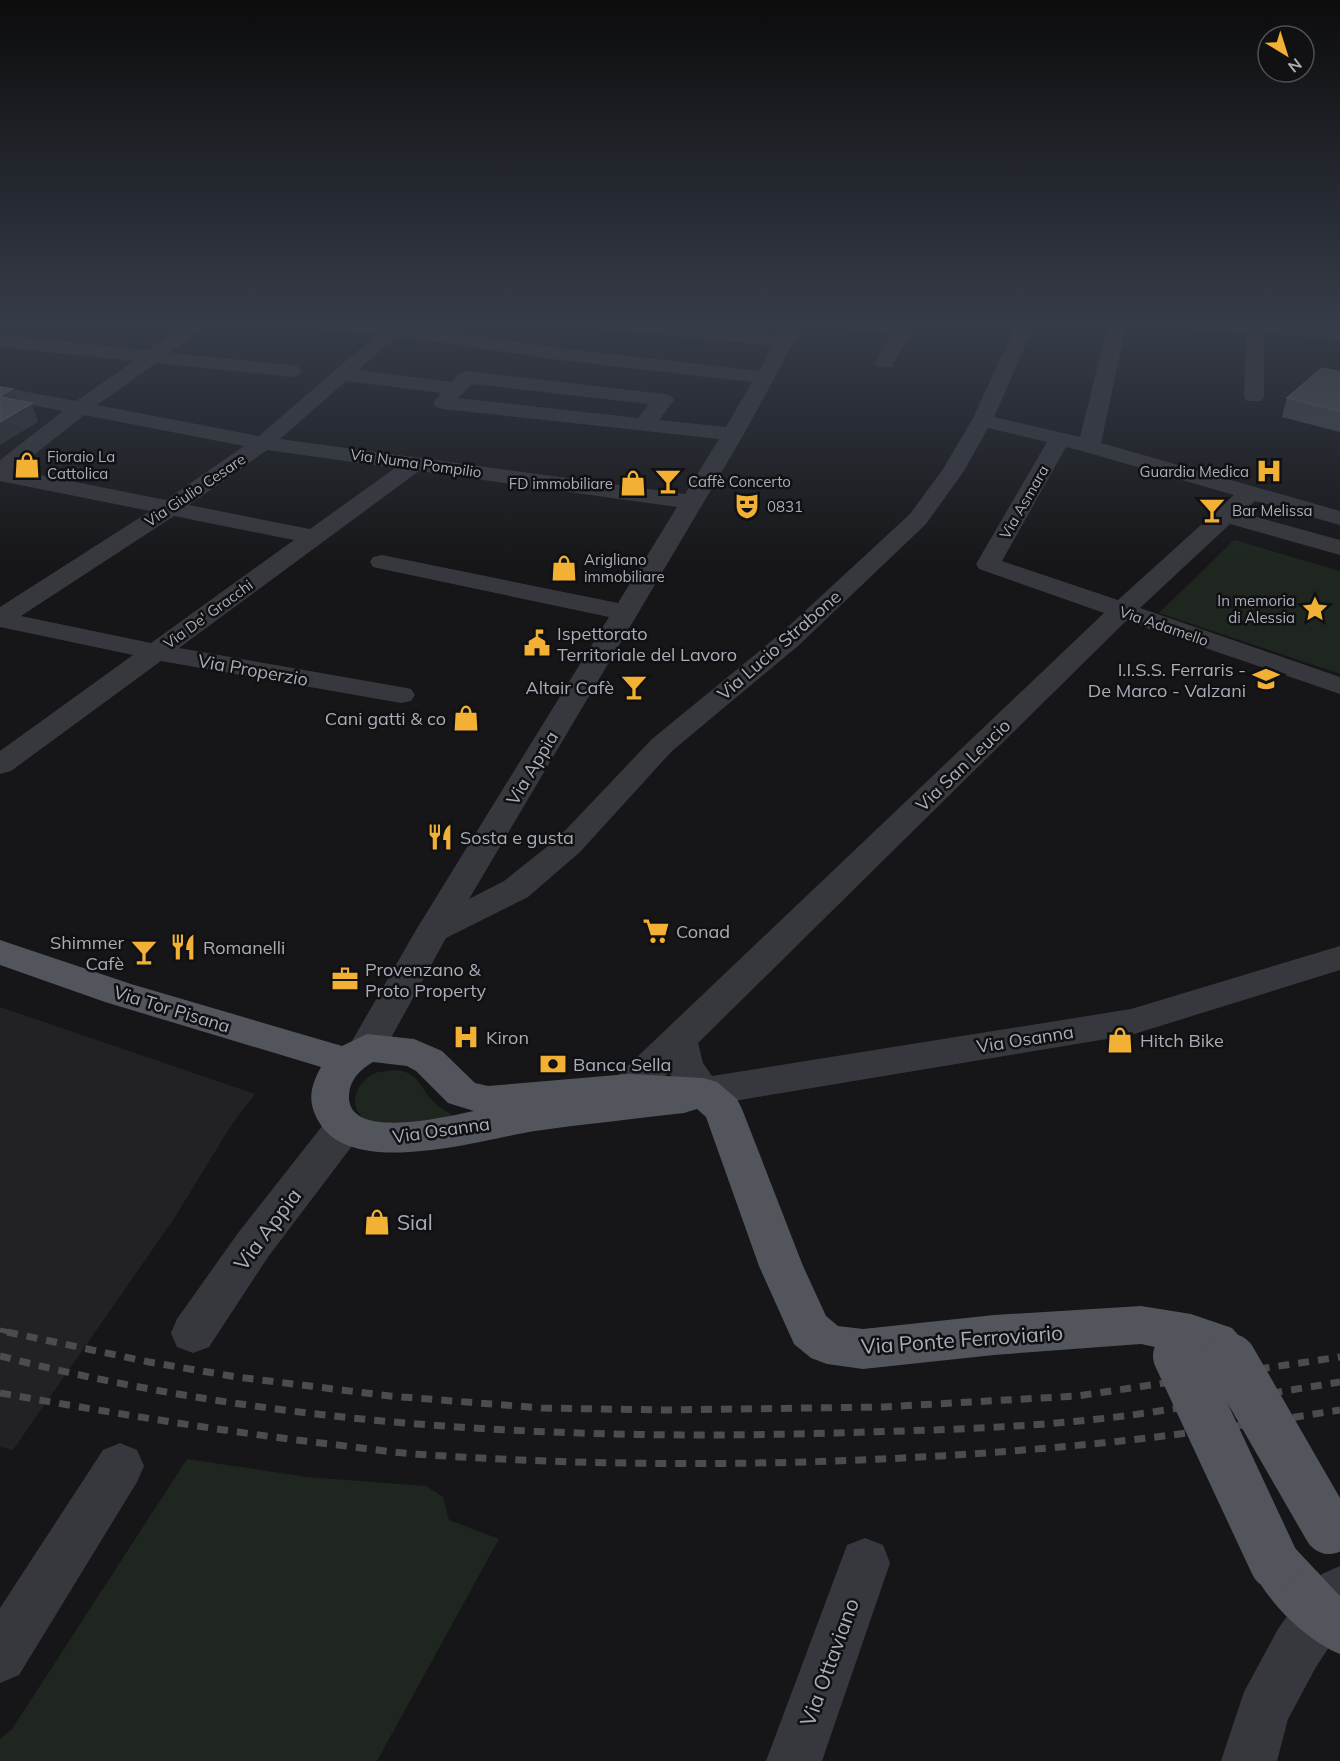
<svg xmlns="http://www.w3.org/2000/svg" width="1340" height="1761" font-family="Mulish,sans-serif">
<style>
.built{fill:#222225}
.green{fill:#1e261f}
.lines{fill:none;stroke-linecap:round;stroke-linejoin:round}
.minor{fill:#37383d;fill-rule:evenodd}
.major{fill:#53555c;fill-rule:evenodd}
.rail-far1{stroke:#4a4c52;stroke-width:5;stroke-dasharray:9 8;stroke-linecap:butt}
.rail{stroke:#4a4c52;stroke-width:7;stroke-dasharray:11 9;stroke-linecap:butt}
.major-bridge{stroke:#53555c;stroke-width:50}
.wall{fill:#47494d}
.shaded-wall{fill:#2f3033}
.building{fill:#525359;stroke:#5f6168;stroke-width:1.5}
.labels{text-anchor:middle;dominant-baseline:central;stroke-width:5;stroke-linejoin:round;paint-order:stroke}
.far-poi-label{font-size:15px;fill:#a8adb8;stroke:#111113;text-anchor:start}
.far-street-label{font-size:15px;fill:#a8adb8;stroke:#111113}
.poi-label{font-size:18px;fill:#a8adb8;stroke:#111113;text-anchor:start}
.street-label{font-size:18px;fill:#a8adb8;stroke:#111113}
.near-poi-label{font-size:21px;fill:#a8adb8;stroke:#111113;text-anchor:start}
.near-street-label{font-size:21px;fill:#a8adb8;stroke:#111113}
</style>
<rect width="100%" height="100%" fill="#161618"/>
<path class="built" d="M0,1007L255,1094L232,1124L173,1220L13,1450L0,1447Z"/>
<path class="green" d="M1234,540L1340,571V674L1159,613Z
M396,1070C421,1073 419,1088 434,1102C440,1108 447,1112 454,1116C430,1122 395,1132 372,1123C344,1112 354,1081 378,1072C383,1071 391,1071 396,1070Z
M187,1459L307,1477L426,1486L443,1497L449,1520L499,1539L377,1761H0V1739L12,1729Z"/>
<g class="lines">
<path class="minor" d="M191,321H211L170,353L292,365L299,367L302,371L299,375L292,377L156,363L97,405L259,436L377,334L306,327L300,325L297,321H354L388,324L393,321H412L408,327L560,348L759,371L773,346L587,327L581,325L578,321H636L779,335L787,321H805L744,434L469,899L504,881L558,838L652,739L780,634L910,514L943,469L972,420L1018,321H1036L994,417L1080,437L1109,321H1127L1101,443L1340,511V525L1255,501L1242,513L1340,540V555L1230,524L1140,608L1340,677V694L1126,621L698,1043L703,1063L712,1076L1131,1009L1340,946V970L1131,1035L703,1106L689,1102L669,1072C651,1090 643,1107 615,1098L610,1088L615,1078L1104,613L979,569L976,564L1047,442L988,428L964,471L926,524L798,646L672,751L580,852L528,897L446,938L380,1058L367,1062L354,1058L348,1048L416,930L609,617L382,569L373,567L370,562L373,557L382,555L618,603L677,507L419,471L179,648L401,687L411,689L415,695L411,701L401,703L161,661L11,771L0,774V751L133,655L0,627V607L150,511L0,481V460L63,411L0,399V387L76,401L134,361L0,347V335L148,350ZM397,336L560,360L752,382L726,427L659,420L674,400L671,396L664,394L467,371L460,373L451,382L358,370ZM346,381L441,393L433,403L436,407L443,409L719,439L685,494L280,439ZM472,384L649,404L638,418L458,398ZM84,415L244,446L166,500L15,470ZM1066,447L1082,451L1234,495L1118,600L1002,561ZM267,450L395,468L310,529L189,505ZM174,516L294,540L151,643L21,616Z
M821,321H883L911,324L913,328L892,367H878L875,363L892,332L830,327L824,325Z
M1170,321H1264L1340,328V340L1264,333V397L1261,401H1247L1244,397L1246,332L1179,327L1173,325Z
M344,1112L358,1116L364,1127L358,1138L268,1257L209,1347L193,1353L177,1347L171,1333L177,1319L238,1233L330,1116Z
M120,1443L137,1450L144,1466L137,1482L19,1675L0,1683V1608L103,1450Z
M865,1538L883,1545L890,1563L822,1761H766L847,1545Z
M1340,1566V1630L1316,1667L1288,1719L1277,1761H1221L1244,1692L1278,1629L1302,1595L1322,1574Z"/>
<path class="major" d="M0,940L131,984L342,1046L367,1034L414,1039L442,1051L475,1083L488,1086L629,1074L703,1078L717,1082L737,1099L742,1109L803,1266L826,1316L838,1326L863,1329L994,1315L1141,1306L1191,1314L1232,1328L1247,1345L1254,1359L1247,1373L1231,1379L1215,1373L1201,1357L1141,1344L994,1355L863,1369L827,1364L811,1358L794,1344L759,1266L706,1117L697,1109L684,1113C634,1119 584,1124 535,1131C483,1139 352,1180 319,1122C307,1102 310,1087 321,1067L105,1002L0,965ZM373,1062L407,1066L416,1071L448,1103L474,1111C449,1116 346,1142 349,1095C350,1079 360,1070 373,1062Z
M1275,1539L1293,1546L1340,1596V1654C1304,1639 1265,1600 1250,1564L1257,1546Z"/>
<path class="rail-far1" d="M0,1330L14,1333"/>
<path class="rail" d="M7,1332L149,1362L237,1377L390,1396L542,1408L664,1410L883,1407L1077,1396L1340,1357
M0,1356C272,1426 555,1441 835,1433C934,1430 1034,1428 1132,1415C1202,1405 1271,1393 1340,1382
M0,1393C107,1412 214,1430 321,1443C357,1447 393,1453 429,1455C656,1470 885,1465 1112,1442C1188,1434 1264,1422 1340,1410"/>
<path class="major-bridge" d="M1178,1356L1275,1564
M1231,1359L1329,1529"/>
</g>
<path class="wall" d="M1340,372V432L1282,417L1287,398Z"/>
<path class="shaded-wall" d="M13,389L19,408L0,403V396Z
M32,403L38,422L0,445V422Z"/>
<path class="building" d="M1322,368L1340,372V411L1287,398Z
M0,387L13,389L0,396Z
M0,397L32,403L0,422Z"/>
<linearGradient id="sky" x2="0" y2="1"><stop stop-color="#0c0c0d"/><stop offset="0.57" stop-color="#363c48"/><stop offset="1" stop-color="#363c48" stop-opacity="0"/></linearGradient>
<rect width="1340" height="567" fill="url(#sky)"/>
<defs>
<g id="shop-bare" transform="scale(2.07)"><path d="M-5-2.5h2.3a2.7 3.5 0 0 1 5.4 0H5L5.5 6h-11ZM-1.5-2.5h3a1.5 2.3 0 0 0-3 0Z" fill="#f2b134" stroke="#111113" stroke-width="2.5" paint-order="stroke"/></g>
<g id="hospital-bare" transform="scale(2.07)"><path d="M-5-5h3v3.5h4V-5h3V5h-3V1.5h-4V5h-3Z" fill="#f2b134" stroke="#111113" stroke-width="2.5" paint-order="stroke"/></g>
<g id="bar-bare" transform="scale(2.07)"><path d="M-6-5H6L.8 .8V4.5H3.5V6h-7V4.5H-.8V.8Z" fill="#f2b134" stroke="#111113" stroke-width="2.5" paint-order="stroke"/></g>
<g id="theatre-bare" transform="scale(2.07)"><path d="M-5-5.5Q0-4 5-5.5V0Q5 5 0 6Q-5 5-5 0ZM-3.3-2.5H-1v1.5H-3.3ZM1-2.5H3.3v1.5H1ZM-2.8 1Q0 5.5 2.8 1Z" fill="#f2b134" stroke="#111113" stroke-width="2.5" paint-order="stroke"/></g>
<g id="sight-bare" transform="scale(2.07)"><path d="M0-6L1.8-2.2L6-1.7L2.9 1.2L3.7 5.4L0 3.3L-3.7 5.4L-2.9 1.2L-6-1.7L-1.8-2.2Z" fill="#f2b134" stroke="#111113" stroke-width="2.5" paint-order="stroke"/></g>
<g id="civic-bare" transform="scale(2.07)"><path d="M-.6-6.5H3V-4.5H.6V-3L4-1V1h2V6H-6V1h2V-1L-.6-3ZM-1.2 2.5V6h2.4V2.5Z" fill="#f2b134" stroke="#111113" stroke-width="2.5" paint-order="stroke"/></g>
<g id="school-bare" transform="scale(2.07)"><path d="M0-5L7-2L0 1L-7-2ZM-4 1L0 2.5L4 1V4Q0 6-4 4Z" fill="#f2b134" stroke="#111113" stroke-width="2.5" paint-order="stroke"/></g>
<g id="restaurant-bare" transform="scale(2.07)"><path d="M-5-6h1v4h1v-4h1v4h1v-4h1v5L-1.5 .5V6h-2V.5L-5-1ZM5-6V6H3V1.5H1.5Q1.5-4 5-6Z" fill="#f2b134" stroke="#111113" stroke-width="2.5" paint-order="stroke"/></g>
<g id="supermarket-bare" transform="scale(2.07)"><path d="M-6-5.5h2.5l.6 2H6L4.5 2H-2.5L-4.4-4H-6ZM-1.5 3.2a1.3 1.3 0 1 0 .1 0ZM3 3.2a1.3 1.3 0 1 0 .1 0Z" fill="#f2b134" stroke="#111113" stroke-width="2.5" paint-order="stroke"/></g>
<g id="office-bare" transform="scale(2.07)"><path d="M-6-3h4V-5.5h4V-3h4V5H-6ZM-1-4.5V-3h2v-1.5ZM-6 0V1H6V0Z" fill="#f2b134" stroke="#111113" stroke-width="2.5" paint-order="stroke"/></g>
<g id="bank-bare" transform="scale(2.07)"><path d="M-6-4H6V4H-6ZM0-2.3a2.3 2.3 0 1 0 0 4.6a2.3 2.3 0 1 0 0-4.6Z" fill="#f2b134" stroke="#111113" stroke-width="2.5" paint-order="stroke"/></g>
</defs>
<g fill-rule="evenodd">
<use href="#shop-bare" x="27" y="465"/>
<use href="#hospital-bare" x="1269" y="471"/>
<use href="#bar-bare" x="668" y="481"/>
<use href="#shop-bare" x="633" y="483"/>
<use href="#theatre-bare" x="747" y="506"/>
<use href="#bar-bare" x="1212" y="510"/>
<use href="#shop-bare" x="564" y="568"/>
<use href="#sight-bare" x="1315" y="609"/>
<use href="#civic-bare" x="537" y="643"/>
<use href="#school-bare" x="1266" y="679"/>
<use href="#bar-bare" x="634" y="687"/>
<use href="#shop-bare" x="466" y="718"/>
<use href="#restaurant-bare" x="440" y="837"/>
<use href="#supermarket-bare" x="656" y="931"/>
<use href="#restaurant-bare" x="183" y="947"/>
<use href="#bar-bare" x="144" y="952"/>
<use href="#office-bare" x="345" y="979"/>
<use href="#hospital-bare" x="466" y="1037"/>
<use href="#shop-bare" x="1120" y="1040"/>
<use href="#bank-bare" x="553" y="1064"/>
<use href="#shop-bare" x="377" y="1222"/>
</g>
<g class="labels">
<g class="far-poi-label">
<text x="47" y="456">Fioraio La<tspan x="47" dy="17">Cattolica</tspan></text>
<text x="1249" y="471" text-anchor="end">Guardia Medica</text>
<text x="688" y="481">Caffè Concerto</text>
<text x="613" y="483" text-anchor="end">FD immobiliare</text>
<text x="767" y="506">0831</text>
<text x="1232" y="510">Bar Melissa</text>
<text x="584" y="559">Arigliano<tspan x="584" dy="17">immobiliare</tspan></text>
<text x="1295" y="600" text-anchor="end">In memoria<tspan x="1295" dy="17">di Alessia</tspan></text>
</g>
<g class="far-street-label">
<text transform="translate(416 463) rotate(8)">Via Numa Pompilio</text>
<text transform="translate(195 490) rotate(-34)">Via Giulio Cesare</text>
<text transform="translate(1024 502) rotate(-60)">Via Asmara</text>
<text transform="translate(208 614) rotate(-36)">Via De' Gracchi</text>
<text transform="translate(1164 626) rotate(19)">Via Adamello</text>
</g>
<g class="poi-label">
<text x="557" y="633">Ispettorato<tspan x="557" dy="21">Territoriale del Lavoro</tspan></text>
<text x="1246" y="669" text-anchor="end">I.I.S.S. Ferraris -<tspan x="1246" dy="21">De Marco - Valzani</tspan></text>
<text x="614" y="687" text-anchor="end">Altair Cafè</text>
<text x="446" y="718" text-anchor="end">Cani gatti &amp; co</text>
<text x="460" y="837">Sosta e gusta</text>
<text x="676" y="931">Conad</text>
<text x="124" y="942" text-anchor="end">Shimmer<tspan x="124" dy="21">Cafè</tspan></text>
<text x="203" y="947">Romanelli</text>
<text x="365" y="969">Provenzano &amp;<tspan x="365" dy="21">Proto Property</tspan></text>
<text x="486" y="1037">Kiron</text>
<text x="1140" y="1040">Hitch Bike</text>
<text x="573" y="1064">Banca Sella</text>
</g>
<g class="street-label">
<text transform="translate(779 645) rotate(-41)">Via Lucio Strabone</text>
<text transform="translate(253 670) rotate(10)">Via Properzio</text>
<text transform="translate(963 765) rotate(-44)">Via San Leucio</text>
<text transform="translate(532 768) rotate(-59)">Via Appia</text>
<text transform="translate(172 1009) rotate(17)">Via Tor Pisana</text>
<text transform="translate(1025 1039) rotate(-9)">Via Osanna</text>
<text transform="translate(441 1130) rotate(-8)">Via Osanna</text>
</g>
<g class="near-poi-label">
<text x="397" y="1222">Sial</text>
</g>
<g class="near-street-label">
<text transform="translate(267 1229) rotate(-53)">Via Appia</text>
<text transform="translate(962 1339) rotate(-4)">Via Ponte Ferroviario</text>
<text transform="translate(829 1662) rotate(-70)">Via Ottaviano</text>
</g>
</g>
<g transform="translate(1286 54) rotate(142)"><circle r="28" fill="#111113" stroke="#4d4f55" stroke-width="1.5"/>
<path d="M0-4.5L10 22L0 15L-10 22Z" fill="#f2b134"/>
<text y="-9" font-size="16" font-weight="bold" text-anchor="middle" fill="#a8adb8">N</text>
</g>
</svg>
